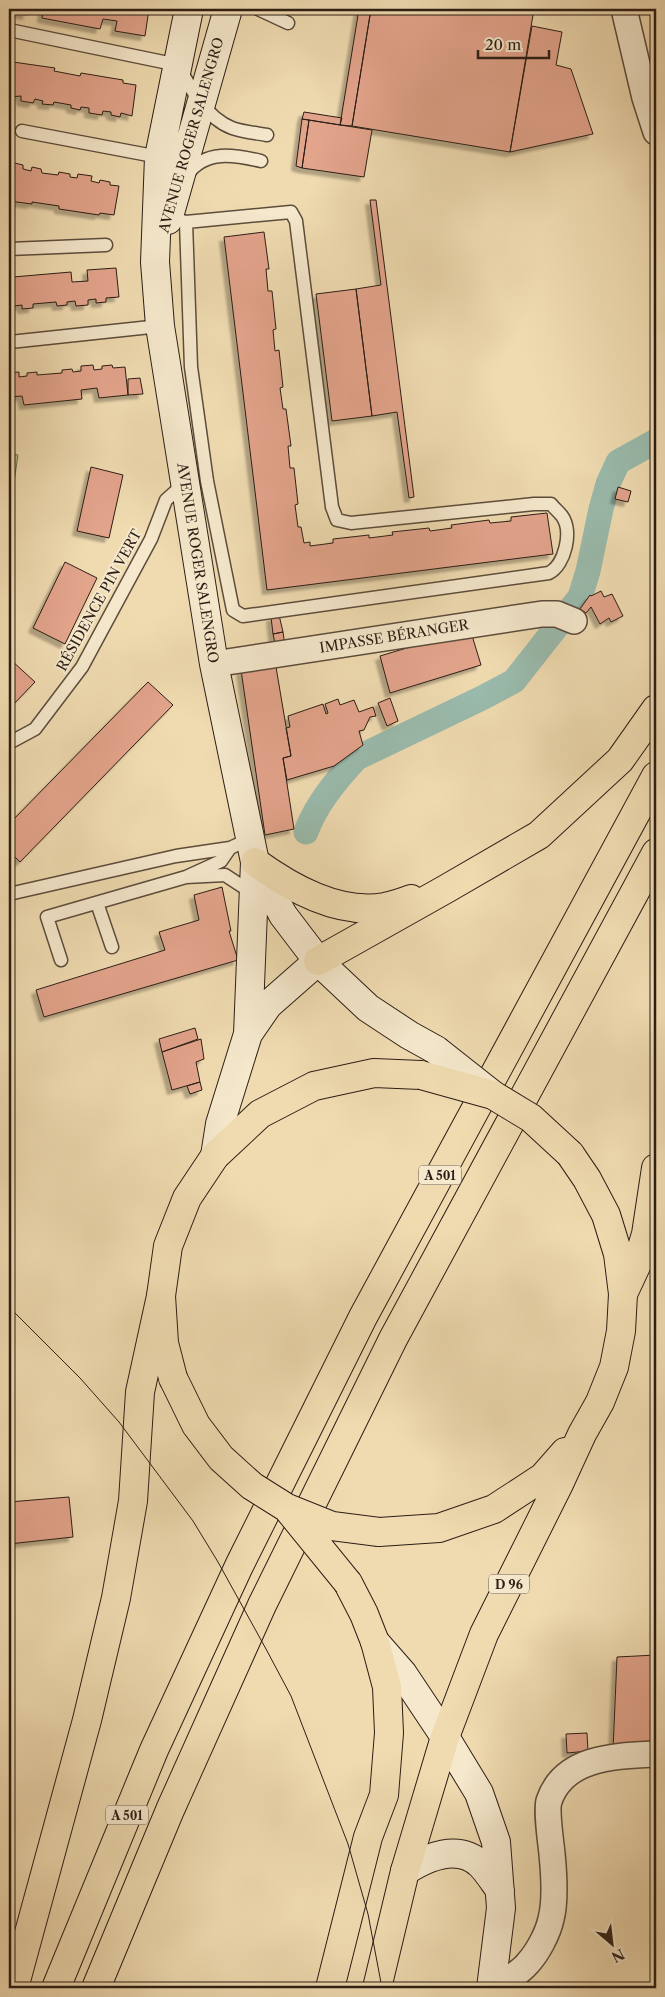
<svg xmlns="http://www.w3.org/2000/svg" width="665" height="1997" font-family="'Libre Caslon Text',serif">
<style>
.green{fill:#b6c18e;stroke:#706f52}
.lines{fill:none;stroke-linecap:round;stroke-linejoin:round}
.canal{stroke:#9abbad;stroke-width:25}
.building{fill:#e3a48c;stroke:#2b1d15;filter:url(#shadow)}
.lane-casing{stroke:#5c4c3c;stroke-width:15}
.street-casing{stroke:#5c4c3c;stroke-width:28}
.secondary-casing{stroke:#2b1d15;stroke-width:30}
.primary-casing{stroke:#2b1d15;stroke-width:30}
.highway-casing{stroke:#2b1d15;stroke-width:30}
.lane{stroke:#f5e8cc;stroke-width:12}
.street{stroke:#f5e8cc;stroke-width:25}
.secondary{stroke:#f5e8cc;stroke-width:28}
.primary{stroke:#f0dbb1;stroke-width:28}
.highway{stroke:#f0dbb1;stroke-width:28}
.tram{stroke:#2b1d15;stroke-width:1}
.secondary-bridge-casing{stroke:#2b1d15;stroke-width:30;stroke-linecap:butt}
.primary-bridge-casing{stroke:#2b1d15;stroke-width:30;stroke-linecap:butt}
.secondary-bridge{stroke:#f5e8cc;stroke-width:28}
.primary-bridge{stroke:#f0dbb1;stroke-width:28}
.labels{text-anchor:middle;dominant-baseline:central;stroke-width:4;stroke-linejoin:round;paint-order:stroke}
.shield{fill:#f5e8cc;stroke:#685a4c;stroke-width:1}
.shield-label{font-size:12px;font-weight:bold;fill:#2b1d15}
.street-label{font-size:14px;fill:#2b1d15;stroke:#f5e8cc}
</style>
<defs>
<filter id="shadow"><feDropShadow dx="-4.5" dy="4.5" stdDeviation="1" flood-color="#0004"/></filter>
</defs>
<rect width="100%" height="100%" fill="#f0dbb1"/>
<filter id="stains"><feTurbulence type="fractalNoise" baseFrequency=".004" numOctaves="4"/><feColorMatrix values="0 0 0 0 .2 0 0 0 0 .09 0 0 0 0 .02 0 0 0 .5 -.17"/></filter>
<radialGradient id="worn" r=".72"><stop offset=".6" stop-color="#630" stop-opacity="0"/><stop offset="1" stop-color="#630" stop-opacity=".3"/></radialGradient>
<path class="green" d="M9,453L18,455L9,516Z"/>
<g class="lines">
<path class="canal" d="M306,832C316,804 337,779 357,758L482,698L514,681L580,597L588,571L601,509L608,484L618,462L656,441"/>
</g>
<path class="building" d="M9,9H28L27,15L9,12Z
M43,9H149L145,36L115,31L117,21L103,19L100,29L42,18Z
M359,9H371L352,126L340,125Z
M371,9H534L510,152L352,126Z
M532,26L562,32L556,65L571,69L593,134L510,152Z
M13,62L55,68L54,71L80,76L81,73L123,80V83L136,85L132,116L121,113L120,117L111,115V112L103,111L102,115L89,113V108L81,107L80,110L71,108V105L54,102L53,105L42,104L43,101L35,99L33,103L21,101V96L9,97V63Z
M304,112L342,118L340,125L302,119Z
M302,119L309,120L302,168L296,166Z
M309,120L372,130L364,177L302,168Z
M10,162L23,165V169L31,171L32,167L41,169L42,173L58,175L59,172L70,174V177L77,178L78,174L92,176L91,181L99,183L100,180L110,182V185L119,186L114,215L100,213L99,215L59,209V206L32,202V204L9,201Z
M370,200H376L414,497L409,498L397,412L372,416L356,289L381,285Z
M264,232L269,269H266L268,291H272L276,329L273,330L275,351L279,350L283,387L280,388L283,409H286L291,446H288L290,468H294L298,504L295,505L298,527H301L304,543L310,542V546L333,543V539L369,535V538L393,535L392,532L429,528L430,531L452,528L451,525L489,520L490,523L511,521V517L547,513L553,554L267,590L224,237Z
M116,268L119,297L106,298V302L96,303V299L88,300V305L76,306L75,301L67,302V305L57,306L56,302L33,304V308L22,309V305L14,306V312H9V287H13V277L71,272L72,282L88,281L87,270Z
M356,289L372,416L332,421L316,294Z
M93,365L94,370L102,369V366L112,365L113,368L125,367L128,395L99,398L97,388L81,390L82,399L24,405L22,396L9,397V373L19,372V377L27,376V373L37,372V375L62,373V370L72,369L73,372L81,371V366Z
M140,378L143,394L128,395V379Z
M91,467L123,475L109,538L77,531Z
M618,487L631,491L628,502L615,499Z
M65,562L97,578L65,644L33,628Z
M601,591L604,597L612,594L623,616L611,622L609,618L600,624L591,607L586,613L580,609L590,595L591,596Z
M279,615L283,632L273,634L271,617Z
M470,629L481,665L390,693L380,656Z
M283,632L285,646L276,648L273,634Z
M11,660L35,682L9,709V662Z
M276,667L291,756L283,758L294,829L265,835L241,670Z
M148,682L173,705L20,862L9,851V824Z
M390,698L398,721L387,726L378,703Z
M338,699L340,705L354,700L359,712L373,707L376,716L370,717L364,730L359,731L363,745L334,766L287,780L283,758L291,756L286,728L290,727L288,716L323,704L326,714L328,713L325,704Z
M222,887L231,931H229L238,960L44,1017L36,990L165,950L159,932L199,920L194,895Z
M195,1028L198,1039L162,1052L159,1039Z
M201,1039L204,1059L196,1062L200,1082L172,1090L162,1052Z
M200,1082L202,1090L190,1094L187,1086Z
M69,1497L73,1537L9,1544V1502Z
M656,1655V1694H655L652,1748L613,1750L617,1657Z
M587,1733L588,1751L567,1753L566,1734Z"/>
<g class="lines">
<g class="lane-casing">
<path id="lane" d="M258,9L288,23
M9,30L178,65C190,88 206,118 232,128C243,132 256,133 267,135
M22,131L159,157
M187,175C205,149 235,155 261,161
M168,217L186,222L291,212L296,221L332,507L337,520L351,523L534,504H551C554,508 559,512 562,516C573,531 565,565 549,573L243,616L233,610L207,481L191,367L186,222
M9,249L106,245
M10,342L160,326
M9,743L35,729L82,667L151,539L166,500L176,491L186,487
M230,848L221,861L186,877L225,875L254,894
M9,894L176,856L230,848L250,839
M97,903L112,947
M61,960L47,917L186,877"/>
</g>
<g class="street-casing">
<path id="street" d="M624,9L645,98L656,132
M214,664L542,614H557L574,621
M495,1988C505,1981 520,1973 528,1963C538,1952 548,1933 551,1919C556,1900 554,1874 552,1854C551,1843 546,1811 549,1801C564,1756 617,1756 656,1754"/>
</g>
<g class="secondary-casing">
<path id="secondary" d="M189,9L159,157L155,262L160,326L214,664L255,862L248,1034L220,1124L215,1156
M168,220L228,9
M257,866L283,915L318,961L368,1008L409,1035L436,1050
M248,1034L268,1005L318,961
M375,1642L403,1674L445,1737L479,1793L496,1842L501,1908L491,1988
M405,1871C427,1857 459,1843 481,1865C488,1872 494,1882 500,1890"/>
</g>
<g class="primary-casing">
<path id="primary" d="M173,1378L164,1343L161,1296L168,1246L187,1198L215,1156L260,1114L314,1086L374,1073L421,1075
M379,1532L439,1528L494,1509L543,1477L565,1452
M330,1988L368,1837L384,1795L389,1733L387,1687L375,1642L364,1614L348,1583
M377,1988L405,1871L445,1737L484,1634L559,1484L582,1434L600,1402L614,1367L621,1331L623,1294L618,1254L606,1215L587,1179L570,1154"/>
</g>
<g class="highway-casing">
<path id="highway" d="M255,862C291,888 338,915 385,907C394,905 403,902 411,899
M318,961L446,889L539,835L620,760L656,709
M623,1294L637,1264L646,1234L656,1168
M14,1988L87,1720L116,1598L133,1501L140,1392L161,1296
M56,1988L154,1750L239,1566L363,1317L656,776
M96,1988L170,1810L262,1605L393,1339L656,853"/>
</g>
<use href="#lane" class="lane"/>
<use href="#street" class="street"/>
<use href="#secondary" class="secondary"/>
<use href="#primary" class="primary"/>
<use href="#highway" class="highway"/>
<path class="tram" d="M9,1307L80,1378L119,1422L193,1521L218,1562L266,1649L291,1696L348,1844L368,1914L382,1988"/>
<g class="secondary-bridge-casing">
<path id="secondary-bridge" d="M436,1050L493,1095"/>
</g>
<g class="primary-bridge-casing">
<path id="primary-bridge" d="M421,1075L493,1095L531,1118L570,1154
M173,1378L196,1425L221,1458L252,1486L287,1508L332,1526L379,1532
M287,1508L348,1583"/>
</g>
<use href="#secondary-bridge" class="secondary-bridge"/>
<use href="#primary-bridge" class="primary-bridge"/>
</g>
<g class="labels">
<g class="shield">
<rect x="419" y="1165.5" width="42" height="19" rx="4"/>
<rect x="489" y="1574.5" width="40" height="19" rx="4"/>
<rect x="106" y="1805.5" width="42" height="19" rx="4"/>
</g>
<g class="shield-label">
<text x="440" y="1175">A 501</text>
<text x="509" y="1584">D 96</text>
<text x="127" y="1815">A 501</text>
</g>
<g class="street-label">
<text transform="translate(191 135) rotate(-74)">AVENUE ROGER SALENGRO</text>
<text transform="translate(198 563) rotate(81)">AVENUE ROGER SALENGRO</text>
<text transform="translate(99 600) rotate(-61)">RÉSIDENCE PIN VERT</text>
<text transform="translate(394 636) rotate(-9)">IMPASSE BÉRANGER</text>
</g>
</g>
<rect width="665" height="1997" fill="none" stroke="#f0dbb1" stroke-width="30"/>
<rect x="10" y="10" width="645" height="1977" fill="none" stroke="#2b1d15" stroke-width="2.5"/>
<rect x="15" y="15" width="635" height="1967" fill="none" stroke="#2b1d15"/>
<g transform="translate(612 1944) rotate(152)" stroke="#f5e8cc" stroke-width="4" paint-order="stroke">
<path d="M0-4L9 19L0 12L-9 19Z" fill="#2b1d15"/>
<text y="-8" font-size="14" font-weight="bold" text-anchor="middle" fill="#2b1d15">N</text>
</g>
<path d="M478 50v8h71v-8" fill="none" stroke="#2b1d15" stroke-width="2.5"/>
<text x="485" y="50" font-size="15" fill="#2b1d15" stroke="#f5e8cc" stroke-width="4" paint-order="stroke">20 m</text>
<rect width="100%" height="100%" filter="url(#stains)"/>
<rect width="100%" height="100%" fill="url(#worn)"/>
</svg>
